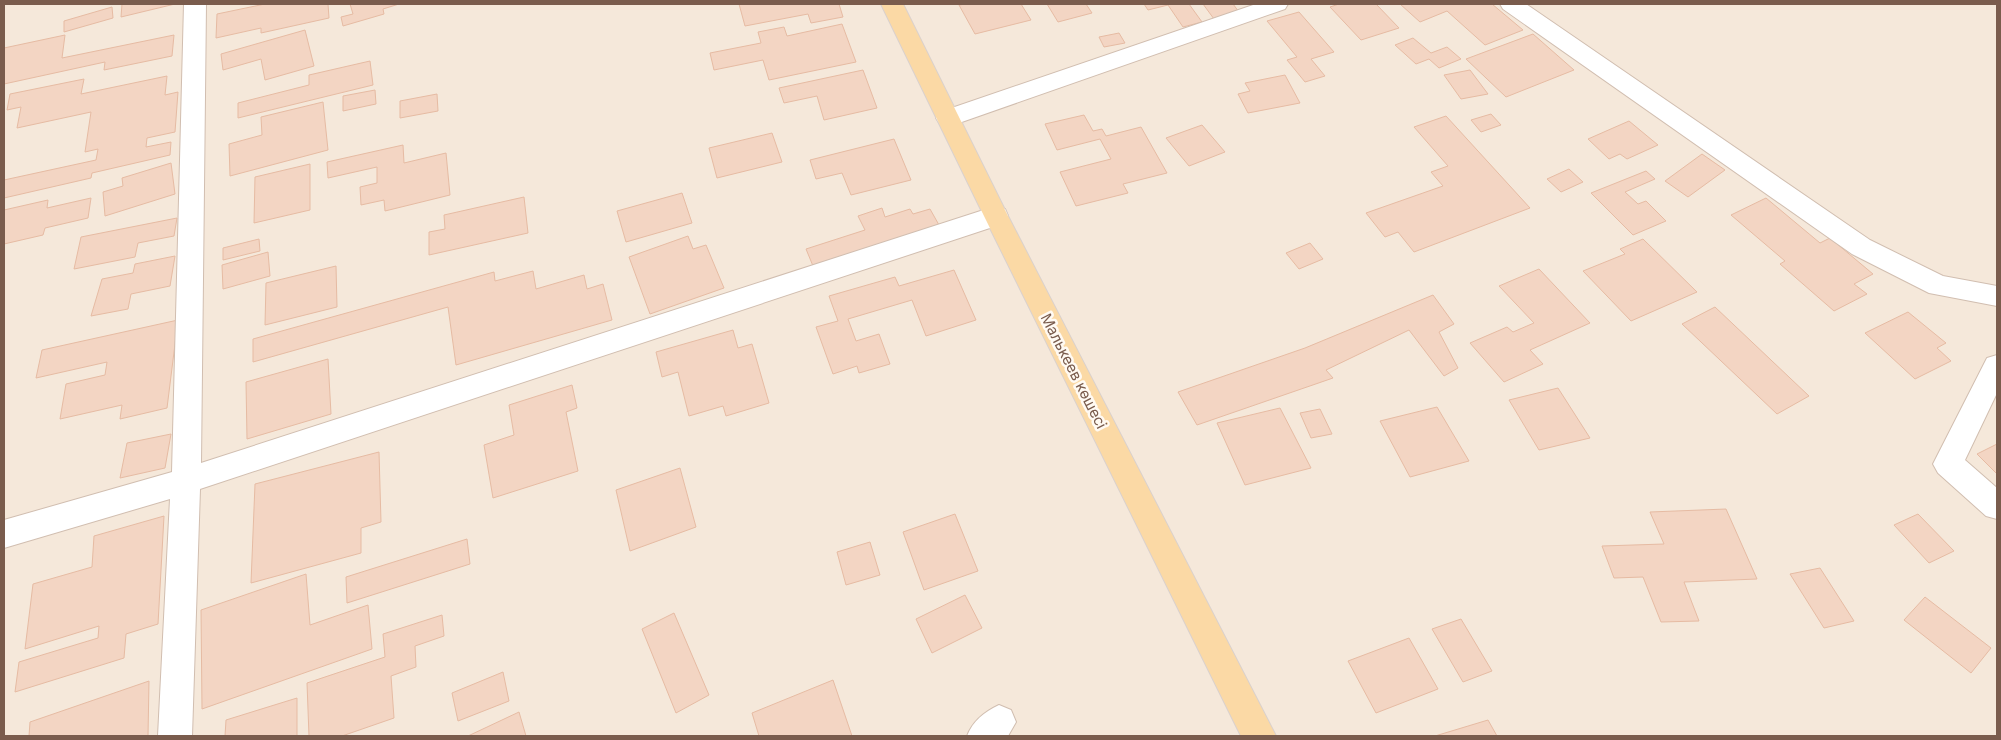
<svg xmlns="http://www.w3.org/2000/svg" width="2001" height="740" font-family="Inter,sans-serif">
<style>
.residential{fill:#f5e8da}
.building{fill:#f3d5c3;stroke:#e6bba3}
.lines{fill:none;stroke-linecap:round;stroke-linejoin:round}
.minor-casing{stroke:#d1beb0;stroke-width:2}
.primary-casing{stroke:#dad1cd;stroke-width:2}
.minor{fill:#fff;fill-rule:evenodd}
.primary{fill:#fbd9a5;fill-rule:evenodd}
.labels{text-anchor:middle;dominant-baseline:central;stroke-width:5;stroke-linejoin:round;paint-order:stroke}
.street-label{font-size:15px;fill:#7a5c4d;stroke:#fffaf3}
</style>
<rect width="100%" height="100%" fill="#fdf6ec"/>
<path class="residential" d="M4,4H1997V736H4Z"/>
<path class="building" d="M122,4H175L121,17Z
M265,4H328L329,18L261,33V28L216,38L217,14Z
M350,4H399L383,9L384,14L343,26L341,17L353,14Z
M739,4H839L843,17L811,23L808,14L745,26Z
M966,4H1021L1031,20L975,34L959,5Z
M1047,4H1086L1092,13L1058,22Z
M1144,4H1189L1202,22L1183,27L1168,5L1148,10Z
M1203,4H1233L1239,12L1214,19Z
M1339,4H1376L1399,28L1361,40L1330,7Z
M1400,4H1492L1523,30L1485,45L1447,11L1420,22Z
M112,7L113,18L64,32V21Z
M1299,12L1334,52L1311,59L1325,76L1305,82L1287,60L1297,57L1267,21Z
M842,24L856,62L769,80L763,60L714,70L710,53L761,43L758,32L784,27L787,36Z
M305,30L314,66L265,80L261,59L223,70L221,54Z
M1119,33L1125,43L1104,47L1099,37Z
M1533,34L1574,70L1506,97L1466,59Z
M65,35L62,58L174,35L172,56L104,70L105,62L4,84V48Z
M1413,38L1431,53L1447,47L1461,59L1439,68L1429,59L1416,64L1395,45Z
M370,61L373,85L238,118V103L309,85V75Z
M863,70L877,108L824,120L817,96L784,103L779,88Z
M1470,70L1488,94L1461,99L1444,75Z
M1285,75L1300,103L1248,113L1238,94L1250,91L1245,83Z
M167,76L165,95L178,92L175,132L147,138L146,147L171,142L170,155L92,173L91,178L4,198V180L96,160L98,149L85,152L91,112L17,128L21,107L7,110L10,94L84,79L81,94Z
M375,90L376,104L343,111V96Z
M437,94L438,111L400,118V101Z
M323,102L328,150L230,176L229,144L262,135L261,117Z
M1491,114L1501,125L1481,132L1471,120Z
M1084,115L1093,131L1102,129L1106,136L1141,127L1167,173L1123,184L1128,193L1076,206L1060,172L1111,159L1100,139L1057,150L1045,124Z
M1446,116L1530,208L1414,252L1398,232L1385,237L1366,213L1443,186L1431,172L1448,166L1414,127Z
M1629,121L1658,145L1627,159L1620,154L1609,159L1588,139Z
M1202,125L1225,152L1189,166L1166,138Z
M772,133L782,162L717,178L709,148Z
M894,139L911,180L851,195L842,173L816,179L810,160Z
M403,145L404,163L446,153L450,195L385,211L384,200L361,205L360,187L377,183V167L328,178L327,162Z
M1702,154L1725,170L1688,197L1665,181Z
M171,163L175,194L105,216L103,192L123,186L122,178Z
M310,164V210L254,223L255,177Z
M1569,169L1583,182L1561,192L1547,179Z
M1646,171L1655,179L1625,192L1638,204L1646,201L1666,221L1633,235L1591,193Z
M682,193L692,223L626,242L617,211Z
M524,197L528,233L429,255V232L445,229L444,215Z
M91,198L88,218L45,228L43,235L4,244V210L48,200L47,208Z
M1766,198L1820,243L1830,238L1873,274L1854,284L1867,294L1834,311L1780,264L1785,261L1731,215Z
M882,208L885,217L910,209L913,214L930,209L939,225L813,266L806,249L865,230L858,216Z
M177,218L174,236L138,243L135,257L74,269L81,237Z
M688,236L693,249L706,245L724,288L650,314L629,257Z
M259,239L260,251L223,260V248Z
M1643,239L1697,292L1631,321L1583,271L1625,254L1620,249Z
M1310,243L1323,259L1299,269L1286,253Z
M268,252L270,276L223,289L222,265Z
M175,256L170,286L131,294L128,309L91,316L102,279L133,273L135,264Z
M336,266L337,307L265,325L266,283Z
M1539,269L1590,323L1530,350L1543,364L1504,382L1470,343L1507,327L1513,332L1534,323L1499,286Z
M954,270L976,320L926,336L912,300L848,319L856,341L879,334L890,364L859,373L857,366L833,374L816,327L838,321L829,296L895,277L899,286Z
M533,271L536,289L584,275L587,289L603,284L612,320L456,365L448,307L253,362V339L494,272L495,281Z
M1433,295L1454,324L1439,332L1458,368L1444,376L1409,330L1326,370L1333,378L1197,425L1178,392L1305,348Z
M1715,307L1809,396L1777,414L1682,324Z
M1908,312L1946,343L1937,348L1951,361L1915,379L1865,333Z
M178,320L167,408L120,419L122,405L60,419L66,384L105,375L107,362L36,378L42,350Z
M733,330L738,348L752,344L769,403L726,416L723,406L689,416L678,372L662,377L656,352Z
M328,359L331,414L247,439L246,382Z
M572,385L577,408L566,412L578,471L493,498L484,445L514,435L509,405Z
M1558,388L1590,438L1539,450L1509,400Z
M1437,407L1469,461L1410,477L1380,421Z
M1280,408L1311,468L1245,485L1217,423Z
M1320,409L1332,434L1311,438L1300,413Z
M171,434L165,468L120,478L127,443Z
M1997,444V474L1977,454Z
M379,452L381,522L361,528V553L251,583L255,484Z
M680,468L696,527L630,551L616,490Z
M1726,509L1757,579L1684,582L1699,621L1661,622L1643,577L1614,578L1602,546L1664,544L1650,512Z
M955,514L978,571L924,590L903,532Z
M1918,514L1954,551L1929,563L1894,525Z
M164,516L158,624L126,634L124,658L15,692L19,662L98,638L99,626L25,649L33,584L92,567L94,536Z
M467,539L470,564L347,603L346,577Z
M870,542L880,575L846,585L837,552Z
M1820,568L1854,621L1824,628L1790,574Z
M306,574L310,625L368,605L372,649L202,709L201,610Z
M965,595L982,628L932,653L916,619Z
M1925,597L1991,648L1971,673L1904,620Z
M674,613L709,695L676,713L642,629Z
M442,615L444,636L415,646L416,667L391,676L394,718L342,736H309L307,683L385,657L383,634Z
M1461,619L1492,671L1463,682L1432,629Z
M1409,638L1438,689L1376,713L1348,661Z
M503,672L509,701L458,721L452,693Z
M833,680L852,736H759L752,713Z
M149,681L148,736H29L30,722Z
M297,698V736H225L226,720Z
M519,712L526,736H468Z
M1488,720L1497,736H1435Z"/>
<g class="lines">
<g class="minor-casing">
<path id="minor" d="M184,4H206L201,463L996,206L1005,209L1008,216L1005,223L200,489L192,736H158L170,499L4,548V520L172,472Z
M1256,4H1288L1285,9L956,124L948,126L940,124L936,118L940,112Z
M1500,4H1526L1870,240L1943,276L1997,286V306L1929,293L1852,254L1503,9Z
M1997,355V393L1965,460L1997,488V519L1986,516L1938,473L1933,464L1987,358Z
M999,705L1011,710L1016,722L1008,736H967C973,721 984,712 999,705Z"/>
</g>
<g class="primary-casing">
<path id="primary" d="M881,4H903L1008,216L1276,736H1241L984,216Z"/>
</g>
<use href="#minor" class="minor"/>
<use href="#primary" class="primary"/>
</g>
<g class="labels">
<g class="street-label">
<text transform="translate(1074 371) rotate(63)">Малькеев көшесі</text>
</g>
</g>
<rect width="2001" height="740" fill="none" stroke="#7a5c4d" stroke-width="10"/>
</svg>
